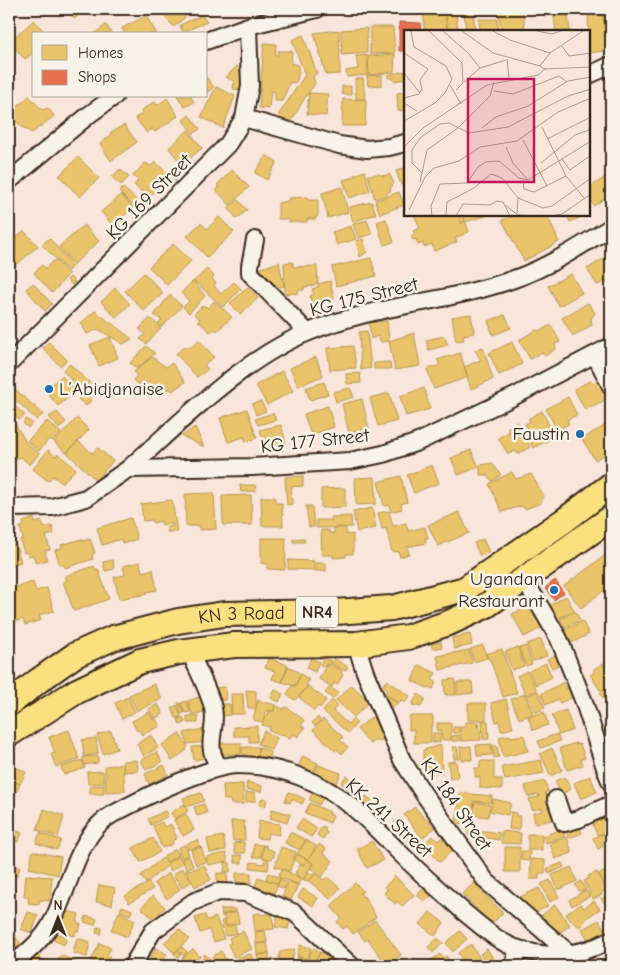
<svg xmlns="http://www.w3.org/2000/svg" width="620" height="975" font-family="'Comic Neue',sans-serif">
<style>
.homes{fill:#e9c46a;stroke:#b59653}
.shops{fill:#e76f51;stroke:#b35a42}
.lines{fill:none;stroke-linecap:round;stroke-linejoin:round}
.minor-casing{stroke:#3b2a1e;stroke-width:20}
.highway-casing{stroke:#3b2a1e;stroke-width:28}
.minor{stroke:#f7f3e8;stroke-width:16}
.highway{stroke:#fbe080;stroke-width:24}
.poi-dot{fill:#1f6fb2;stroke:#f7f3e8;stroke-width:2}
.labels{text-anchor:middle;dominant-baseline:central;stroke-width:5;stroke-linejoin:round;paint-order:stroke}
.shield{fill:#f7f3e8;stroke:#73665b;stroke-width:1}
.shield-label{font-size:18px;font-weight:bold;fill:#3b2a1e}
.street-label{font-size:19px;fill:#3b2a1e;stroke:#f7f3e8}
.poi-label{font-size:19px;fill:#3b2a1e;stroke:#f7f3e8;text-anchor:end}
.inset-road{fill:none;stroke:#ad9a8e;stroke-width:1}
.view{fill:#c2185b;fill-opacity:0.15;stroke:#c2185b;stroke-width:2.5}
.inset-edge{fill:none;stroke:#3b2a1e;stroke-width:2.5}
</style>
<rect width="100%" height="100%" fill="#f9e5d9"/>
<filter id="ink" filterUnits="userSpaceOnUse"><feTurbulence type="fractalNoise" baseFrequency=".02" numOctaves="2"/><feDisplacementMap in="SourceGraphic" scale="10" xChannelSelector="R" yChannelSelector="G"/><feConvolveMatrix kernelMatrix="1 2 1 2 8 2 1 2 1" color-interpolation-filters="sRGB"/></filter>
<g filter="url(#ink)">
<path class="homes" d="M64,9H84L75,19Z
M156,9H194L174,27Z
M497,9H523L525,31H502Z
M553,9H567L570,31H556Z
M588,9H601L610,50L589,53Z
M601,9H611V41Z
M473,10L475,31H466L464,11Z
M445,12L447,31H424V13Z
M456,12L458,31H448L446,13Z
M202,15L207,22L183,32L180,25Z
M146,16L157,34H125L122,28Z
M479,19H497L499,31H480Z
M34,20L46,34H34V52L25,59L9,42Z
M106,25L112,34H94Z
M370,27H393L395,53L370,54Z
M367,28V53L342,55L341,30Z
M339,30L340,74L326,75L314,33Z
M303,35L317,73L313,76L315,84L306,96L293,118L288,122L280,120L279,114L305,75L292,40Z
M264,43L276,44L275,55H278V51H292L291,64H297L299,71L297,80L295,83L290,82L282,101H275V92L271,91L269,109L259,108Z
M395,54L394,72L369,75L368,56Z
M367,55L368,75L347,77L346,71L358,69L356,56Z
M237,66L244,79L241,90L233,89L234,81L226,77Z
M405,71V79L394,81L393,78H388V75Z
M382,75V85L368,86L367,76Z
M206,77L214,87L206,93Z
M363,78L365,99H356L355,79Z
M342,86H351V95L342,94Z
M216,87L235,96L223,128L201,117Z
M405,92V110L398,111L397,93Z
M309,93L328,94L326,116L307,114Z
M29,96L42,110L48,108L54,116L32,133L22,127L9,114Z
M177,96H192L191,97L194,102L185,107Z
M167,98L178,116L155,132L152,129L147,133L135,118L143,113L142,110L154,102L158,105Z
M343,99L366,100L365,126H342Z
M189,115L200,129L193,134L183,120Z
M124,125L137,142L111,161L100,144L111,135L110,133Z
M188,130L202,148L182,165L169,148Z
M266,155L277,162L267,180L255,173Z
M78,157L99,178L80,197L59,176Z
M155,162L170,175L149,198L134,185L138,181L133,176L145,163L151,166Z
M405,168V184L401,185L396,171Z
M120,169L129,177L121,185L112,177Z
M175,170L181,175L175,181L170,176Z
M232,170L249,187L230,205L216,190L219,187L217,185Z
M365,171L370,191L349,198L343,180L354,177V175Z
M378,174L384,176L389,174L394,183L390,189L391,191L387,193V195L375,199L368,175Z
M608,175L611,180V194L594,206L589,199V188Z
M342,187L348,212L328,218L322,193Z
M123,188L145,207L140,213L119,192Z
M399,192L404,205L380,214L375,201Z
M121,195L133,208L113,226L101,212Z
M307,197L308,200H318V216L316,217V219H307V222H289V219H278V203L288,201L289,198Z
M238,200L247,210L237,219L228,208Z
M372,202L376,214L353,222L349,207Z
M418,215H463L469,232L455,238L457,242L434,251L432,244L424,247L423,243L418,245L416,239L413,240L411,236L415,234L413,231L420,228L415,216Z
M458,215H485L486,216L461,223Z
M516,215H547L559,242L524,261L502,220Z
M567,215H586L570,222Z
M219,217L234,232L207,257L187,236L201,223L207,229Z
M386,219L394,242L384,245L377,222Z
M367,220L372,234L358,238L353,224Z
M84,225L99,241L74,264L59,247Z
M351,226L356,239L337,245L332,232Z
M24,231L38,246L9,271V244Z
M49,238L73,265L68,271L42,245Z
M363,239L367,252L360,257L356,241Z
M173,244L191,261L167,285L149,267Z
M611,254V282L607,284L605,281L597,285L587,269Z
M371,258L376,276L336,286L332,267Z
M55,260L69,274L52,293L34,273L42,265L45,268Z
M279,262L284,286L273,289L268,277L259,280L250,272Z
M293,262V267L317,266L318,283L313,286L304,287V290H298V293L285,294L284,263Z
M207,269L214,276L212,279L216,283L214,286L221,294L234,282L241,289L223,307L194,281Z
M144,273L163,293L144,311L125,291Z
M571,274L582,293L559,306L548,286Z
M70,277L75,282L72,285L67,280Z
M193,281L205,296L189,313L183,307L189,301L181,293Z
M330,281L334,300L310,305L311,301L310,296L314,294L312,289L318,287V284Z
M33,283L52,304L45,311L26,289Z
M248,287L258,298L240,314L230,303Z
M115,288L130,304L116,317L101,302Z
M9,289L16,296L9,302Z
M170,295L182,306L162,327L158,324L162,320L154,315Z
M214,301L232,317L217,331L214,329L210,332L198,321L200,319L194,314L203,305L208,308Z
M588,303L595,313L591,319L592,325L573,336L562,318Z
M95,311L132,339L123,344L98,329L87,334L81,323Z
M471,314L474,333L463,335L464,340L456,341L452,317Z
M505,315L511,328L493,335L488,321Z
M150,318L161,328L146,344L140,339L145,334L139,329Z
M387,321L389,341L381,342L378,336L371,339L369,323Z
M551,325L560,342L555,344L556,349L545,356L542,352L530,359L519,340L536,330L539,331Z
M367,331L371,368L361,370L359,332Z
M414,333L420,366L395,370L389,341Z
M444,336L448,345L429,350L426,340Z
M110,337L118,358L99,366L90,345Z
M199,340L214,357L204,365L208,369L197,377L176,354L185,346L188,348Z
M49,342L67,360L60,366L43,348Z
M512,342L522,364L499,375L489,353Z
M146,346L155,353L137,369L130,363Z
M353,346L356,368L330,370L327,348Z
M483,347L493,379L471,389L464,367L481,360L475,350Z
M460,353L468,377L434,389L427,369L440,365L437,360Z
M152,357L166,367L172,363L185,382L172,391L169,388L160,396L149,382L146,384L143,380L139,385L133,380L137,376L134,372Z
M316,357L323,376L298,386L290,368Z
M390,362L391,369H374V363Z
M70,364L90,383L82,394L63,370Z
M282,371L293,391L267,405L256,385Z
M360,373L361,383L347,384L346,374Z
M62,376L77,391L58,406L45,390Z
M604,377L611,390V397L585,410L574,389L590,381L593,383Z
M324,382L328,394L310,400L306,388Z
M9,383L16,389L9,396Z
M350,388L354,397L336,402L333,392Z
M424,388L430,409L406,416L400,396Z
M16,390L43,414L37,420L11,396Z
M85,393L92,399L86,406L78,399Z
M389,393L397,421L378,426L370,398Z
M568,397L577,415L567,420L569,424L557,430L546,409Z
M362,399L369,429L349,433L342,404Z
M261,401L266,411L256,415L252,404Z
M11,403L25,415L19,420L14,414L9,413V405Z
M328,406L334,427L311,435L304,414Z
M247,409L257,438L246,442L244,437L228,442L220,418Z
M542,411L555,437L533,448L524,430L527,428L525,424L530,422L529,418Z
M57,412L66,422L59,429L49,417Z
M273,413L276,420L258,425L255,419Z
M12,414L16,422L9,426V415Z
M77,418L89,430L66,453L54,442Z
M26,419L32,423L28,428L23,423Z
M47,421L61,433L53,441L49,439L39,451L27,441Z
M517,422L530,447L518,454L515,451L508,454L498,438L509,432L507,428Z
M611,422V451L595,460L582,439Z
M16,425L27,444L39,453L30,465L21,457L9,463V428Z
M281,425L286,443L266,449L260,430Z
M195,427L204,447L182,436Z
M78,441L92,453L98,448L113,461L96,480L67,453Z
M48,450L55,456L58,454L76,469L62,483L53,476L48,481L33,469Z
M471,450L479,467L458,475L451,458Z
M492,463L501,475L492,481L487,475H480V465Z
M432,465L439,483L414,493L407,475Z
M512,472L516,479L531,474L544,496L541,503L525,509L521,506L502,512L489,484Z
M303,476V486L291,487L292,504L287,505L285,477Z
M401,476L407,502L401,504L402,509L391,512L389,505L384,506L378,482Z
M375,477L376,504L356,505L355,478Z
M240,485H255L256,491L241,492Z
M345,488V507L321,508V489Z
M214,493L216,529L199,530V526H186L185,494Z
M251,495L252,525H223L222,496Z
M261,497H275V503H282L283,526H262Z
M172,500L177,532H167V527L173,526V524L162,525L161,521L153,523L152,520L143,521L141,504Z
M306,506H312L314,527H309Z
M372,508L376,528L357,532L353,512Z
M389,511L393,526L406,523L408,531L425,527L428,538H425L426,543L407,547L409,554L400,557L398,551L392,552L386,528L382,529L378,513Z
M459,512L469,533L438,546L428,525Z
M351,516L352,527L316,528V520H332L331,517Z
M34,518L35,523L42,521L44,528L52,526L54,534L46,536L50,550L45,551L47,560L36,563L33,555L28,556L27,552L24,553L20,540L23,539L20,527L24,526L23,522Z
M131,518L137,539L123,544L121,539L102,545L97,528Z
M10,525L21,562L9,566V526Z
M334,528H346V535L353,534V554H346V557L333,558V555H322L321,530H329V533H334Z
M261,538H286L285,570L267,569V564L261,563Z
M304,538L305,542H293V539Z
M82,539L83,541L90,539L95,553L92,554L93,559L65,568L63,564L60,565L55,550L62,548L61,545Z
M483,539L489,552L480,556L474,543Z
M611,551V585L581,608L564,586Z
M113,560L114,569L105,571L103,562Z
M288,560L314,561V570L288,569Z
M140,562L142,572L153,569L157,590L146,592L147,594L119,599L114,577L125,575L123,566Z
M316,563H326V571H315Z
M94,566L96,570L98,569L109,599L74,611L63,582L67,580L65,576Z
M33,582L36,591L47,588L54,611L39,615L41,620L25,625L23,619L9,623V589Z
M566,596L574,610L557,619L550,605Z
M534,604L545,626L524,637L512,614Z
M575,611L580,620L565,628L560,619Z
M582,621L589,634L570,644L563,631Z
M470,634L472,645L454,649L452,638Z
M541,639L547,656L533,661L527,644Z
M441,642L442,647L433,649L431,644Z
M483,645L487,658L474,662L470,649Z
M526,646L532,664L526,666L519,648Z
M518,647L524,666L512,670L505,652Z
M502,649L517,693L503,697L490,659L489,660L486,654Z
M469,650L472,663L440,670L437,656Z
M562,652L566,661L552,668L547,659Z
M269,658L288,665L282,682L272,679L275,671L265,668Z
M311,658L319,662L315,672L307,668Z
M323,658L331,661L329,665L326,664L325,667L320,665Z
M334,658L348,667L345,671L331,663Z
M546,663L552,677L536,685L529,671Z
M603,663L604,666L608,664L611,670V684L601,691L590,675L594,672V669Z
M330,664L342,671L341,673L343,675L337,685L334,683L332,687L319,679L326,665L329,667Z
M419,665L436,673L432,680L436,682L433,689L429,687L428,688L412,681Z
M288,666L301,674L295,686L282,682Z
M527,671L537,690L526,695L517,676Z
M301,674L309,680L306,685L308,686L295,700L287,695L292,685L295,686Z
M455,679L456,695H445L444,680Z
M387,680L410,696L405,703L401,700L399,703L386,694V689L382,686Z
M457,682H472L473,693L457,695Z
M564,682L567,689L570,687L575,696L560,703L558,699L546,705L541,694Z
M154,684L162,699L137,711L129,695Z
M352,685L369,702L354,717L336,700Z
M611,685V708L600,694Z
M308,686L326,700L320,708L318,706L314,711L299,697Z
M225,687L226,700H215V688Z
M330,687L338,693L333,699L325,693Z
M246,690L256,691V709L248,708Z
M275,690L283,694L279,702L271,698Z
M538,691L545,708L535,713L527,696Z
M231,694H243L244,714H232Z
M418,694L425,699L421,707L412,705Z
M525,694L533,714L519,719L511,699Z
M204,695L209,710L192,715L188,701Z
M387,695L397,703L394,707L387,706L383,699Z
M128,697L135,712L122,719L115,703Z
M506,699L513,728L501,731L499,721L496,722L491,703Z
M258,700L275,705L274,711H266L263,722L253,720Z
M332,700L338,705L333,711L348,724L352,719L357,723L348,733L323,711Z
M187,701L190,712L185,713L181,703Z
M178,703H180L184,713L181,714Z
M468,703H486V720H468Z
M158,704L163,714L154,719L149,709Z
M219,704H230L231,715L220,716Z
M177,705L181,717L176,718L172,708Z
M275,705L283,709L286,707L304,720L301,726L305,728L298,737L293,734L289,739L282,734V736L269,731L270,727L262,725L265,715H268L269,711H274Z
M566,710L573,730L559,735L552,715Z
M149,712L153,720L156,719L160,726L142,735L139,730L137,731L132,721Z
M544,712L548,725L533,730L528,717Z
M187,716H198V723H187Z
M409,716H433V726H431V743H414V730H409Z
M183,717L185,723L180,725L178,719Z
M318,717L320,721L315,726L312,723Z
M372,717L387,736L379,742L376,739L370,744L357,729Z
M323,719L343,737L340,740L348,747L342,754L337,749L335,751L313,730Z
M479,721L481,740L461,741L460,727H465V722H477V727Z
M482,721H488L489,739H483Z
M611,722V731L606,734L602,728Z
M437,723H451V740H442L441,730L437,731Z
M257,726V742H249V736H234V727Z
M453,727H459V733H453Z
M204,729L206,742L187,744L184,733Z
M69,730L79,759L56,767L51,754L55,753L49,737Z
M111,731L117,749L103,754L97,735Z
M264,731L277,738L271,750L258,744Z
M179,733L188,747L186,749L187,750L172,761L162,745Z
M433,733H440V742L433,743Z
M557,734L560,741L541,748L538,741Z
M151,735L158,748L144,756L137,744Z
M459,735V741H452V736Z
M510,735V737L524,735L528,751L503,757L499,737Z
M96,738L98,754L84,756L82,740Z
M218,743H241V754L218,755Z
M576,743V745L580,744L585,758L581,759L583,765L567,770L560,748Z
M492,744V755L477,756L476,745Z
M441,745L442,773L423,772V750Z
M204,746L206,758L194,760L192,747Z
M471,746L472,760H461L460,747Z
M492,746H497L499,757L494,758Z
M242,747H259L258,758L247,757V755L242,754Z
M259,747L271,752L270,759L258,758Z
M453,747H457L459,759H454Z
M552,748L562,770L551,776L540,754Z
M157,752L162,762L146,770L141,760Z
M98,756V763L84,765L83,757Z
M303,756L318,763L311,777L296,771Z
M82,760L85,768L64,775L61,767Z
M137,760L138,771L124,772L123,761Z
M541,760L544,773L505,780L502,767Z
M456,761L458,777L450,779L448,762Z
M480,761H494V779H502V789L480,788V777H475V768H480Z
M123,764L125,791L106,792L105,766Z
M164,765L168,775L149,784L145,774Z
M318,765L341,773L336,784L329,781L328,784L313,778Z
M13,766L26,772L20,784L9,779Z
M103,771L104,783L88,784L87,772Z
M346,776L355,782L349,789L341,783Z
M590,776L597,792L581,799L574,783Z
M565,777L571,789L561,794L555,781Z
M9,779L20,784L11,804L9,803Z
M545,781L548,792H545L546,796L549,795L552,805L548,806L549,809L553,808L555,819L535,824L533,813L543,811L542,808L532,810L529,799L539,797L538,794L528,797L525,786Z
M247,782L262,786L261,792L246,789Z
M243,784L244,804H231L230,800H224L223,785Z
M104,785V794H90V786Z
M314,791L324,796L319,805L309,800Z
M246,792L255,793L256,801L246,802Z
M289,792L305,799L302,804L292,799L290,803L285,801Z
M201,793L204,801L186,807L183,798Z
M460,793L492,796L491,803L474,801L472,825L456,823Z
M366,796L374,802L368,809L360,803Z
M262,798L267,799L265,807L259,805Z
M493,799L511,803L508,815L490,811Z
M475,802L490,805L488,817L473,815Z
M310,803L330,812L329,814L333,816L330,823L305,813Z
M375,803L382,808L376,815L369,810Z
M184,804L188,811L175,819L171,813Z
M204,804L207,813L197,816L194,807Z
M415,807L425,819L427,818L435,828L422,838L404,815Z
M44,809L64,816L58,837L37,830Z
M272,809L290,814L287,823L270,818Z
M165,811L168,816L151,825L148,819Z
M511,812L516,813V816H520L519,830L509,829Z
M186,814L194,830L183,836L174,820Z
M604,817L610,831L597,835L592,821Z
M400,818L418,840L412,845L394,822Z
M302,819L317,829L311,837L296,828Z
M231,821H244L245,840L233,841Z
M259,821L280,824L279,835L268,833L267,839L257,838Z
M162,822L164,827L171,824L177,838L172,841L173,844L162,848L153,826Z
M578,823L582,833L569,838L565,827Z
M322,826L326,828L325,831L327,833L323,839L317,835Z
M469,829L500,833L499,840L468,835Z
M563,829L565,836L546,843L543,836Z
M15,830L22,833L18,842L10,839Z
M502,831L521,833L520,844L501,843Z
M610,831L611,839L602,842L603,846L598,849L593,838Z
M290,832L306,840L300,850L285,843Z
M40,833L61,840L57,850L36,843Z
M528,834H542V850H528Z
M223,836L226,850L210,853L207,839Z
M432,836L438,841L441,838L453,850L440,862L423,845Z
M567,837L572,853L555,859L550,843Z
M153,838L160,852L140,862L133,848Z
M198,840L200,846L188,850L187,844Z
M306,840L316,846L308,860L297,854Z
M372,841L383,860L367,868L357,849Z
M244,842L245,853H235L234,843Z
M254,844L263,845L261,857H253Z
M319,844L326,849L323,853L333,861L322,877L310,868L313,863L308,860Z
M185,845L189,855L181,858L178,847Z
M264,845H266V848L274,851V857H272V859L262,858Z
M201,847L206,862L196,865L191,850Z
M281,847L296,852L290,871L275,867Z
M505,847H520V872H505Z
M176,849L179,855L167,862L164,856Z
M33,851L61,857L58,875L29,868Z
M522,851H530L529,861L521,860Z
M226,853L228,861L208,865L206,857Z
M297,854L308,860L303,865L294,860Z
M234,855H242V863H235Z
M179,856L183,863L170,871L167,866L146,883L140,876L163,858L167,863Z
M189,856L193,866L186,869L182,859Z
M531,859L545,860V873H539V879H530Z
M265,860H269L268,870L250,868L251,862L264,864Z
M308,860L313,863L303,880L296,875L297,874L295,873L301,863L303,865Z
M225,862L230,863V872H224Z
M9,863L20,868L16,877L9,873Z
M562,863L564,867L549,874L547,869Z
M204,865L211,880L195,887L186,870L194,869Z
M571,867L577,881L558,890L552,875Z
M182,868L192,881L182,888L173,875Z
M282,869L301,878L298,885L278,877Z
M608,870L610,872L611,871V890L608,891L599,874Z
M308,872L314,875L309,881L303,880Z
M597,872L606,890L601,893L602,895L593,899L584,881L589,878L588,876Z
M168,873L180,889L167,899L154,883Z
M217,873H227L228,886H217Z
M236,873H251V883H236Z
M268,873L279,877L280,879L278,884L266,879Z
M315,873L324,880L327,877L340,888L330,899L309,881Z
M9,875L14,878L9,887Z
M26,875L52,877L50,901L39,900V904L28,903L29,897H24Z
M395,876L414,895L402,906L397,901L395,904L384,893L387,890L384,887Z
M258,877L278,884L274,893L255,887Z
M280,879L287,883L284,889L277,886Z
M550,880L559,897L550,902L541,884Z
M289,881L298,885L291,900L282,896Z
M581,881L586,889L580,892L575,885Z
M149,882L153,889L129,903L125,896Z
M355,883L363,891L360,893L363,897L364,896L376,917L353,934L347,926L343,929L337,922L341,918L331,906Z
M474,883L503,913L491,924L462,894Z
M99,885L115,888L112,905L96,902Z
M539,888L548,906L532,914L527,905L525,906L520,897Z
M303,889L318,898L313,906L298,897Z
M423,889L431,896L425,902L417,895Z
M586,890L590,896L572,906L569,900Z
M611,893V905L608,908L601,899Z
M152,896L165,907L154,919L141,908Z
M594,901L600,909L587,918L580,927L570,920L566,914L581,904L584,908Z
M555,905L570,925L557,935L542,915Z
M122,906L132,910L130,915L120,911Z
M221,909H235V912L223,914V917H222Z
M67,911L79,914L77,923L81,924L79,931H76L74,936L62,933Z
M28,912L38,915L32,933L21,929Z
M119,912L135,920L127,937L111,930Z
M237,912L239,923L226,926L224,914Z
M430,912L444,923L435,936L420,924Z
M260,913V915L272,914L274,929L255,931L253,914Z
M278,913L291,916L288,929L275,927Z
M205,915L207,920L216,917L224,939L214,942L209,930L200,933L195,918Z
M86,916L97,919L95,925L84,922Z
M224,920L226,927L235,925L237,933L225,936L221,921Z
M375,920L401,955L387,966L368,939L365,941L358,932Z
M599,920L605,931L588,940L582,929Z
M97,927L102,928L101,934L96,933Z
M179,929L189,939L174,953L164,943Z
M243,931L252,949L234,957L228,944L231,943L229,938Z
M265,931L267,942L256,944L255,932Z
M460,931L467,939L453,952L446,943Z
M55,932L67,938L64,945L51,939Z
M12,933L22,945L9,956V935Z
M77,938L90,942L87,957L73,953Z
M438,938L443,943L433,953L428,947Z
M100,943L111,948L107,955L110,956L105,966H98L90,962Z
M267,943L269,953L257,955L256,944Z
M471,944L482,962L476,966H466L458,953Z
M300,945L311,948L308,959L297,956Z
M182,947L187,952L184,956L178,950Z
M156,948L167,954L160,965L150,958Z
M314,948L320,953L314,961L308,957Z
M193,949L200,956L189,965L182,958Z
M295,949L291,962L279,959L280,952Z
M487,949L493,958L486,963L480,954Z
M559,950L568,953L574,964L570,966H534L533,965Z
M177,951L181,954L178,958L174,954Z
M221,951L226,960L217,965L212,957Z
M321,952L337,964L336,966H320L314,962Z
M32,953L41,957L36,966H25Z
M269,953L270,964L259,966L257,955Z
M205,954L214,963L212,966L202,958Z
M251,954L254,962L240,966L237,958Z
M440,954L443,958L446,956L453,966H432L434,965L430,961Z
M581,954L583,966H576L574,956Z
M61,955L81,965L80,966H63L57,963Z
M298,957L309,960L307,966L296,963Z
M42,959L50,962L48,966H39Z
M202,959L210,966H194Z
M280,960L297,964L305,966H278Z
M139,961L157,966H138Z
M271,962H277V966H271Z"/>
<path class="shops" d="M399,22L421,23L420,31H405V51H399Z
M555,580L564,593L554,600L545,588Z"/>
<g class="lines">
<g class="minor-casing">
<path id="minor" d="M206,41L248,26L317,9
M589,75L611,65
M244,118L339,145L367,149L389,147L405,143
M9,181L90,114L115,96
M255,240L250,266V273L307,332
M595,355L611,386
M9,364L228,144L244,118L250,86L248,26
M128,469C181,422 243,358 309,332C374,305 447,303 514,279C548,267 581,246 611,227
M9,508L52,507L86,498L128,469L252,467L350,461L383,454L418,442L511,398L611,346
M524,579L559,639L584,702L606,771L611,783
M356,644L365,672L402,760L423,793L486,881L570,954
M189,650C197,669 208,688 213,708C218,731 203,742 219,767
M556,799L564,823L579,819L611,804
M9,966C22,957 39,943 48,929C69,896 75,834 113,814C141,799 169,785 200,774C212,770 224,765 237,765C278,765 317,780 350,805C368,819 384,837 400,853C421,874 443,893 465,913C480,925 500,944 519,949C550,959 582,955 611,940
M132,966L153,931L193,902L218,892L246,893L295,913L352,966
M514,966L517,949"/>
</g>
<g class="highway-casing">
<g id="highway">
<path id="s1" d="M9,704L38,681L75,655L113,638L178,621L224,614L335,612L392,608L465,589L565,520L611,485"/>
<path d="M9,734L77,691L140,661L179,652L234,645L356,644L408,637L451,622L487,605L611,518"/>
</g>
</g>
<use href="#minor" class="minor"/>
<use href="#highway" class="highway"/>
</g>
</g>
<g class="poi-dot">
<circle cx="49" cy="389" r="5"/>
<circle cx="580" cy="434" r="5"/>
<circle cx="554" cy="590" r="5"/>
</g>
<g class="labels">
<rect class="shield" x="296" y="596.5" width="42" height="31" rx="4"/>
<g class="shield-label">
<text x="317" y="612">NR4</text>
</g>
<g class="street-label">
<text transform="translate(149 197) rotate(-45)">KG 169 Street</text>
<text transform="translate(364 297) rotate(-14)">KG 175 Street</text>
<text transform="translate(315 441) rotate(-6)">KG 177 Street</text>
<text stroke="none"><textPath href="#s1" startOffset="255">KN 3 Road</textPath></text>
<text transform="translate(456 804) rotate(55)">KK 184 Street</text>
<text transform="translate(389 818) rotate(42)">KK 241 Street</text>
</g>
<g class="poi-label">
<text x="59" y="389" text-anchor="start">L’Abidjanaise</text>
<text x="570" y="434">Faustin</text>
<text x="544" y="579">Ugandan<tspan x="544" dy="22">Restaurant</tspan></text>
</g>
</g>
<g transform="translate(404 30)">
<rect width="186" height="186" fill="#f9e5d9"/>
<path class="inset-road" d="M25,1L58,33L59,53L52,60M39,1L64,23L76,38M58,1L89,23L136,36M89,1L106,10L146,23M133,1L148,4L157,1M179,1L146,23L136,36L140,39L187,37M158,16L165,26L187,23M0,23L24,39L16,50L18,59L15,64L0,68M103,29L105,48M0,43L16,63M60,52L76,38L102,30M46,55L57,74M90,61L109,64L155,46L163,52M0,73L13,81M0,91L31,73L41,63L48,49L42,36L10,17L7,1M138,97L162,146L180,168M78,98L92,87L124,76L164,51L187,47M143,109L185,88M119,110L143,156M0,117L19,98L83,55L134,45L142,38M102,117L109,133L123,149M158,129L166,140L187,125M137,133L171,105L185,100L187,86M18,143L8,133V120L16,108L36,94L45,93L65,103L104,97L164,66L187,59M119,150L120,159L130,162L162,146M16,152L23,120L54,98L86,66L90,52M0,155L1,181M101,175L114,185L142,186M5,180L21,147L30,138L55,131L76,117L113,111L154,82L187,68M113,183L114,168M28,186L27,176L36,154L63,153L74,137L82,132L95,131L115,148L124,150L187,111M42,186L43,172L70,158L87,144L98,148L114,168L139,178L148,176L187,148M52,186L59,174L86,175L93,171L99,172L106,186M147,186L158,184L187,164"/>
<path class="view" d="M64,49H130V152H64Z"/>
<rect width="186" height="186" class="inset-edge"/>
</g>
<rect width="620" height="975" fill="none" stroke="#f7f3e8" stroke-width="30"/>
<rect x="15" y="15" width="590" height="945" fill="none" stroke="#3b2a1e" stroke-width="2" filter="url(#ink)"/>
<rect x="32" y="32" width="175" height="65" fill="#f7f3e8" stroke="#aca397"/>
<rect x="42" y="45" width="25" height="15" fill="#e9c46a" stroke="#aca397"/>
<text x="78" y="58" font-size="15" fill="#3b2a1e">Homes</text>
<rect x="42" y="70" width="25" height="15" fill="#e76f51" stroke="#aca397"/>
<text x="78" y="82" font-size="15" fill="#3b2a1e">Shops</text>
<g transform="translate(58 918)" stroke="#f7f3e8" stroke-width="4" paint-order="stroke">
<path d="M0-4L9 19L0 12L-9 19Z" fill="#3b2a1e"/>
<text y="-8" font-size="14" font-weight="bold" text-anchor="middle" fill="#3b2a1e">N</text>
</g>
</svg>
